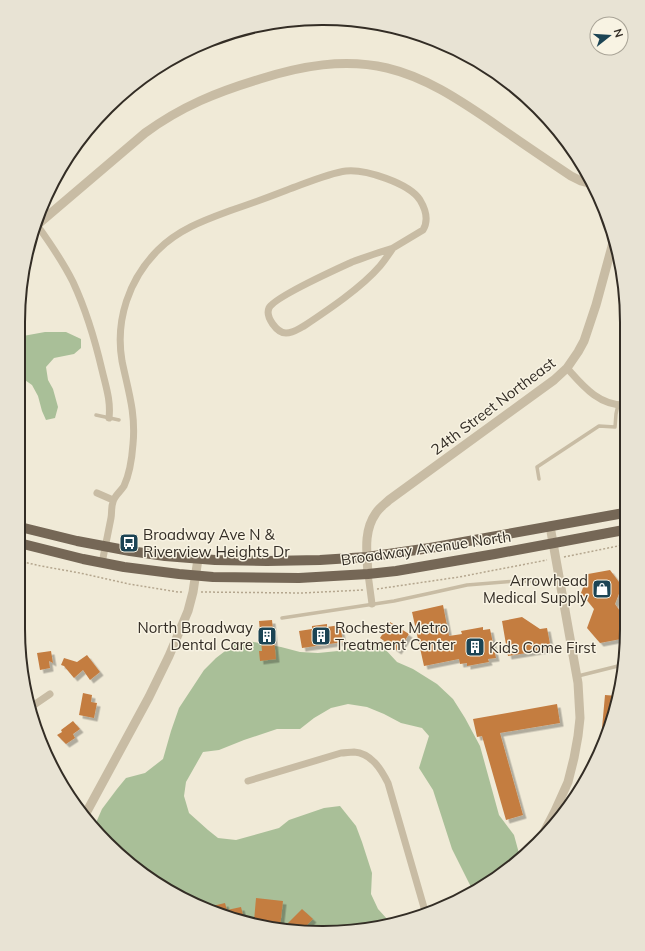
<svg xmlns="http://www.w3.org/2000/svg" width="645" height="951" font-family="Mulish,sans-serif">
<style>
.green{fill:#a9bf98}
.building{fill:#c47d41;filter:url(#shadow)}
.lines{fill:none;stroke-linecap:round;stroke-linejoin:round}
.path{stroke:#b4a68e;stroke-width:1.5;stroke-dasharray:2 2;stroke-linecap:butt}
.service{stroke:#c8bca4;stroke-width:3.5}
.minor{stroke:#c8bca4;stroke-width:7}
.tertiary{stroke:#c8bca4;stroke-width:9}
.primary{stroke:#756756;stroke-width:10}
.labels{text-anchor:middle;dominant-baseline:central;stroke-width:3;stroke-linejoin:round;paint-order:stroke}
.street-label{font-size:15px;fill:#332d25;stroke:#f8f3e3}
.poi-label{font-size:15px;fill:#332d25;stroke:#f8f3e3;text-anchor:start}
.rim{fill:none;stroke:#332d25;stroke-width:2}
</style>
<defs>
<filter id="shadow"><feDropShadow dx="3.5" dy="3.5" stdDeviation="0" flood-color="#0004"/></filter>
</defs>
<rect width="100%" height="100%" fill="#f0ead7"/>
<path class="green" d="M45,332H66L81,339V348L74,354L54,358L46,367L48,380L53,389L58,407L55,418L46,420L42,411L38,396L32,385L22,378L23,336Z
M248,641L281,647L300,652L318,653L338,651L370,643L384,648L397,662L413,669L437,684L453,699L465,718L480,746L499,815L514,835L520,857L474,893L452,849L433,790L419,768L429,736L422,728L401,723L384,714L367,707L348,704L331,708L314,718L300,729H277L244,740L219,750L203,752L186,782L184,796L189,813L208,830L218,838L236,840L279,828L289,820L324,808L340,806L356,826L362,842L372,873L371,894L378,909L388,920L389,925L382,927L302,932L206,910L137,870L95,825L102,809L117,789L126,778L145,773L163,759L171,731L179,708L204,670L216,658L233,645Z"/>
<path class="building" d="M610,570L622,586L615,604L622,614V636L621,639L600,643L587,628L594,609L581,593L588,574Z
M443,605L449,636L462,634L461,631L483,627V630L490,629L496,658L488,659L489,662L467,666V663L460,664L459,659L424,666L412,612Z
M522,617L540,629L547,628L551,649L508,656L502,621Z
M272,620L276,659L260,661L259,651H262L259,621Z
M390,622L409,634L398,651L380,638Z
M327,624V627L340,625L343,642L302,648L299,631L312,629V626Z
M51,651L53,663L49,661L50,668L40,670L37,653Z
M87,655L100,672L90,680L83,670L74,678L64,666L61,665L64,658L77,662Z
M83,693L92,695L91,702L97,703L94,718L79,715Z
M605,695L618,696L604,740L601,739Z
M557,704L560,723L500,733L523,815L506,820L482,736L477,737L473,719Z
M73,721L80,729L73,734L75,738L66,744L57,735L62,732L61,730Z
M256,898L283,901L280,927L254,921Z
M225,903L227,910L241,907L244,919L206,910L204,908Z
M302,909L313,919L307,925L314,932H302L283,928Z"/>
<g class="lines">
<path class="path" d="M564,557L623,545
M19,561L41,566L80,573L129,584L178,592H184
M377,589L459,577L547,560
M201,592L302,593L363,590"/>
<path class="service" d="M96,415L119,420
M539,479L537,467L599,426L615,427L616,414L618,405
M282,618L394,601L431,593L467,585L516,581L548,582L559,580
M578,676L622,665"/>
<path class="minor" d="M37,225C50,243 63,262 73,282C86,310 95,340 102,370C106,387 111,401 109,418
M393,248C389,254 385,260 380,266C361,288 328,310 304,326C298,329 293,333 286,333C277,333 265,317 269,308C274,297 339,268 352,262C366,257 379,252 393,248Z
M567,368C583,386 599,406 626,405
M97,493L113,500
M102,563C105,548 108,533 111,518C112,513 111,507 113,502C114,496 121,491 124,486C130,473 132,458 133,444C136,413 128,390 122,361C115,320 129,279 158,250C179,229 205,220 232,210C250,204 269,197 287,190C304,184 329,173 346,171C365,169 409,183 420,200C426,210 429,220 423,230L393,248
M368,574L372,604
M31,707L50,694
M248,781L341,753C345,753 350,752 354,752C371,753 381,769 388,783L425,911"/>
<path class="tertiary" d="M37,225L145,133C182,106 217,92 260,79C301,66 344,58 387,68C425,77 458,99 489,120C516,139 544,158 571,176L581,181L592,184
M368,574C367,554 363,531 376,513C379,508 385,504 389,500L554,380L567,368L578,352L584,341L596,305L614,239
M85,815L149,697L169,656L188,611L193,592L198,559
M539,842L555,811L568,782L574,758L578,736L580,718L578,683L550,526"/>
<path class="primary" d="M20,527L77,541L130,551L165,556L215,560L267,561L320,560L367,557L430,548L624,513
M19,543L83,559L124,567L179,574L213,577L299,578L368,574L396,571L495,554L624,530"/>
</g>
<defs>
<g id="bus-square" transform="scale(1)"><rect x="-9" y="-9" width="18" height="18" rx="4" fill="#1c4454" stroke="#f8f3e3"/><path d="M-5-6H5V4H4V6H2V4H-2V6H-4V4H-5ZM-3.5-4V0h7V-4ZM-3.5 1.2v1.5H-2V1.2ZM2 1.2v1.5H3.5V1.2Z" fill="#fff"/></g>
<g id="shop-square" transform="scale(1)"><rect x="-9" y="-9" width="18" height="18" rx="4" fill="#1c4454" stroke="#f8f3e3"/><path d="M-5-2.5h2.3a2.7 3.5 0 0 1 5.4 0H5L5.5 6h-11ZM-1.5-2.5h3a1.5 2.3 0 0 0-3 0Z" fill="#fff"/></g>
<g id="building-square" transform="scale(1)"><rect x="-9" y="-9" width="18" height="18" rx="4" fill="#1c4454" stroke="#f8f3e3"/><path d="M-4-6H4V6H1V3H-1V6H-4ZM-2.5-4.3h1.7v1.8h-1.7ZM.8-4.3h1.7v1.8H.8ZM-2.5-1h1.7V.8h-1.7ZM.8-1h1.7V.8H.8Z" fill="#fff"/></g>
</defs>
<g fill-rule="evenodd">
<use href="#bus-square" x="129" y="543"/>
<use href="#shop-square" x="602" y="589"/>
<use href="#building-square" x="267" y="636"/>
<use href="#building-square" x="321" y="636"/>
<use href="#building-square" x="475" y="647"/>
</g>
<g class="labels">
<g class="street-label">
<text transform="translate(493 406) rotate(-37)">24th Street Northeast</text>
<text transform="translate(426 548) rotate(-8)">Broadway Avenue North</text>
</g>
<g class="poi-label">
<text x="143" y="534">Broadway Ave N &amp;<tspan x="143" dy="17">Riverview Heights Dr</tspan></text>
<text x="588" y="580" text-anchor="end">Arrowhead<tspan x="588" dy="17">Medical Supply</tspan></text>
<text x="253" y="627" text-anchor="end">North Broadway<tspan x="253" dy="17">Dental Care</tspan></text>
<text x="335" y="627">Rochester Metro<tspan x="335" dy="17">Treatment Center</tspan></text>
<text x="489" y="647">Kids Come First</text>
</g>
</g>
<path d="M0 0H645V951H0ZM322 25H323A297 297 0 0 1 620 322V629A297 297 0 0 1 323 926H322A297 297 0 0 1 25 629V322A297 297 0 0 1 322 25Z" fill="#e8e3d4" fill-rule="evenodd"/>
<path class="rim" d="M322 25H323A297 297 0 0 1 620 322V629A297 297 0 0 1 323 926H322A297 297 0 0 1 25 629V322A297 297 0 0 1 322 25Z"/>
<g transform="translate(609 36) rotate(73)"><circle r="19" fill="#f8f3e3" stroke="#a9a497"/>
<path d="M0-3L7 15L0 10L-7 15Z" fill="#1c4454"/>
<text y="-6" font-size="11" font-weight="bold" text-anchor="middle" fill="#332d25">N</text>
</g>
</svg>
